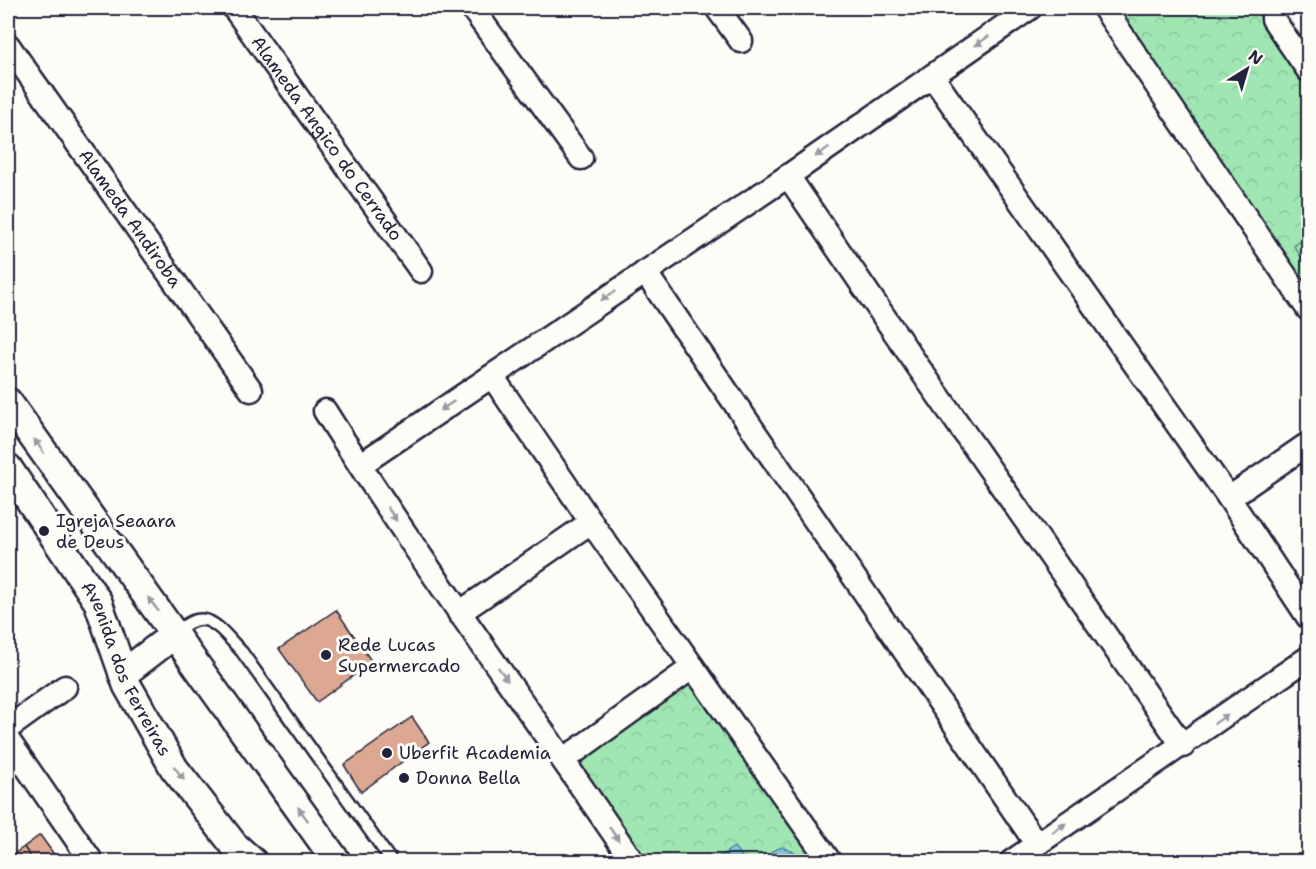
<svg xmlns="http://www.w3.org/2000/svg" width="1316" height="869" font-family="'Shantell Sans',sans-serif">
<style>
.forest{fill:url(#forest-crowns);stroke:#618476;stroke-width:1.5}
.pitch{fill:#a0e6b2;stroke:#618476;stroke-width:1.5}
.water{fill:url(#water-ripples);stroke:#59869d;stroke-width:1.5}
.building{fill:#dca891;stroke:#22223b;stroke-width:1.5}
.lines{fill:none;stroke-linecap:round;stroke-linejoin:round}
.service-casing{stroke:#22223b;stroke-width:15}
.minor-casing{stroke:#22223b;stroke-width:27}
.tertiary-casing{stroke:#22223b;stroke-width:32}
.service{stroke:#fdfcf7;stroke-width:10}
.minor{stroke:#fdfcf7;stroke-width:22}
.tertiary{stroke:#fdfcf7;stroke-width:27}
.oneway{fill:#9a9aa2}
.poi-dot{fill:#22223b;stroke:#fdfcf7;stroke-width:2}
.labels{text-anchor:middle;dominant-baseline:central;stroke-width:6;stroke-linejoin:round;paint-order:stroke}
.street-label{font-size:18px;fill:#22223b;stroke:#fdfcf7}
.poi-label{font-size:18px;fill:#22223b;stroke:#fdfcf7;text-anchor:start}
</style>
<defs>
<pattern id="forest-crowns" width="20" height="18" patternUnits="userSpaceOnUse" patternTransform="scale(1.5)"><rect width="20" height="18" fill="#a0e6b2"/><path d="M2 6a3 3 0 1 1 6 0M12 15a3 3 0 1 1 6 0" fill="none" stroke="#8ac59a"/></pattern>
<pattern id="water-ripples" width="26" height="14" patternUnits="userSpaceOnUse" patternTransform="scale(1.5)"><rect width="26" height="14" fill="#7ec8de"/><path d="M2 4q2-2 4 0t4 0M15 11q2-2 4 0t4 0" fill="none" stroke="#67a2b5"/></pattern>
</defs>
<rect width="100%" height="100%" fill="#fdfcf7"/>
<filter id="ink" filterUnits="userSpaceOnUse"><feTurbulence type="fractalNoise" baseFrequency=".0167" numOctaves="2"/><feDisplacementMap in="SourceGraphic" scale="12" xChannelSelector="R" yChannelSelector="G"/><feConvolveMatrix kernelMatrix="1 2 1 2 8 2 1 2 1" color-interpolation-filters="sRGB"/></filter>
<g filter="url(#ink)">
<path class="forest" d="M1104,8H1273L1308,70V309Z
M693,667L830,861H633L563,758Z"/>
<path class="pitch" d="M1308,236V267L1294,246Z"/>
<path class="water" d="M734,847L745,861H713Z
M782,847L796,853L799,861H766L772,851Z"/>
<path class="building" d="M336,610L372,662L317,702L279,649Z
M412,717L429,742L361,792L344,765Z
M40,835L58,860L56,862H34L24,847Z
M24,847L34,862H10L8,858Z"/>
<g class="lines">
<g class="service-casing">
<path id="service" d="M175,634C205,603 219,628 242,652L392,862"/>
</g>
<g class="minor-casing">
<g id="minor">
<path id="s1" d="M234,8L421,271"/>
<path d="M472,8L581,158"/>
<path d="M717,8L741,41"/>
<path d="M1104,8L1308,309"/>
<path d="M1273,8V19L1308,70"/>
<path id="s2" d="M8,45L251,390"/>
<path d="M932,76L1229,498L1308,617"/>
<path d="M788,176L917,365L1183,746"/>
<path d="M645,272L1036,843"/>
<path d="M492,376L591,522L830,862"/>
<path d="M325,411C422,565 531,711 633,862"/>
<path d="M360,465L788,176L1030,8"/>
<path d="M1229,498L1308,444"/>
<path d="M459,613L591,522"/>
<path d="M8,728L65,687"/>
<path d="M8,740L92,862"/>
<path d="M563,758L576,751L693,667"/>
<path d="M1011,862L1308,658"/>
</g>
</g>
<g class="tertiary-casing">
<g id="tertiary">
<path d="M8,402L337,862"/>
<path id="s3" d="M8,468L98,602L127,685L174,768L234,845L253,862"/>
<path d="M123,674L175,634"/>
</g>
</g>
<use href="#service" class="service"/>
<use href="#minor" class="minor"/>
<use href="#tertiary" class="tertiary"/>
</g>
<defs><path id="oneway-solid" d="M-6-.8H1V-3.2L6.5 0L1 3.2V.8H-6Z" transform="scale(1.5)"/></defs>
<g class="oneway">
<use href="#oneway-solid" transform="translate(982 41) rotate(145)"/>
<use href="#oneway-solid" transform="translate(822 152) rotate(145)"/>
<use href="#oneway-solid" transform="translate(608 296) rotate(146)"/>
<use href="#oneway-solid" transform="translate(447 406) rotate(146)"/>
<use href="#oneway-solid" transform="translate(39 446) rotate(-125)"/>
<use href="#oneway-solid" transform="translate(392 514) rotate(56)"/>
<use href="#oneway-solid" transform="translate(153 604) rotate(-127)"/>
<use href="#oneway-solid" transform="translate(503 674) rotate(54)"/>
<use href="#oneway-solid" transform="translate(1221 719) rotate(-35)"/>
<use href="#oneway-solid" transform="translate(179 773) rotate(53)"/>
<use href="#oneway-solid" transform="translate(303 814) rotate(-126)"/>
<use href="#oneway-solid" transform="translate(1059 828) rotate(-34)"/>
<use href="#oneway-solid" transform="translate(614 834) rotate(56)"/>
</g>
</g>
<g class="poi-dot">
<circle cx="44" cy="531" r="6"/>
<circle cx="326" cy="655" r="6"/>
<circle cx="387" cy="753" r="6"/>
<circle cx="404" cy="778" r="6"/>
</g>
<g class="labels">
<g class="street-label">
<text stroke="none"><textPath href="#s1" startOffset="160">Alameda Angico do Cerrado</textPath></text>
<text stroke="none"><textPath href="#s2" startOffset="212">Alameda Andiroba</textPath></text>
<text stroke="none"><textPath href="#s3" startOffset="234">Avenida dos Ferreiras</textPath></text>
</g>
<g class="poi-label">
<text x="56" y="521">Igreja Seaara<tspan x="56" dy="21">de Deus</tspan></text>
<text x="338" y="645">Rede Lucas<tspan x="338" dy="21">Supermercado</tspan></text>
<text x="399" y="753">Uberfit Academia</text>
<text x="416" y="778">Donna Bella</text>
</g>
</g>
<rect width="1316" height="869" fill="none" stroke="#fdfcf7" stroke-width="30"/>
<rect x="15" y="15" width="1286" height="839" fill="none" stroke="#22223b" stroke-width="2" filter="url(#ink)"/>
<g transform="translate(1247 69) rotate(37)" stroke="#fdfcf7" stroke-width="4.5" paint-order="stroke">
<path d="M0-4.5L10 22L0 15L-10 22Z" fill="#22223b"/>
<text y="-9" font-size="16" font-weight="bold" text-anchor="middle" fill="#22223b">N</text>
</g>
</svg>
